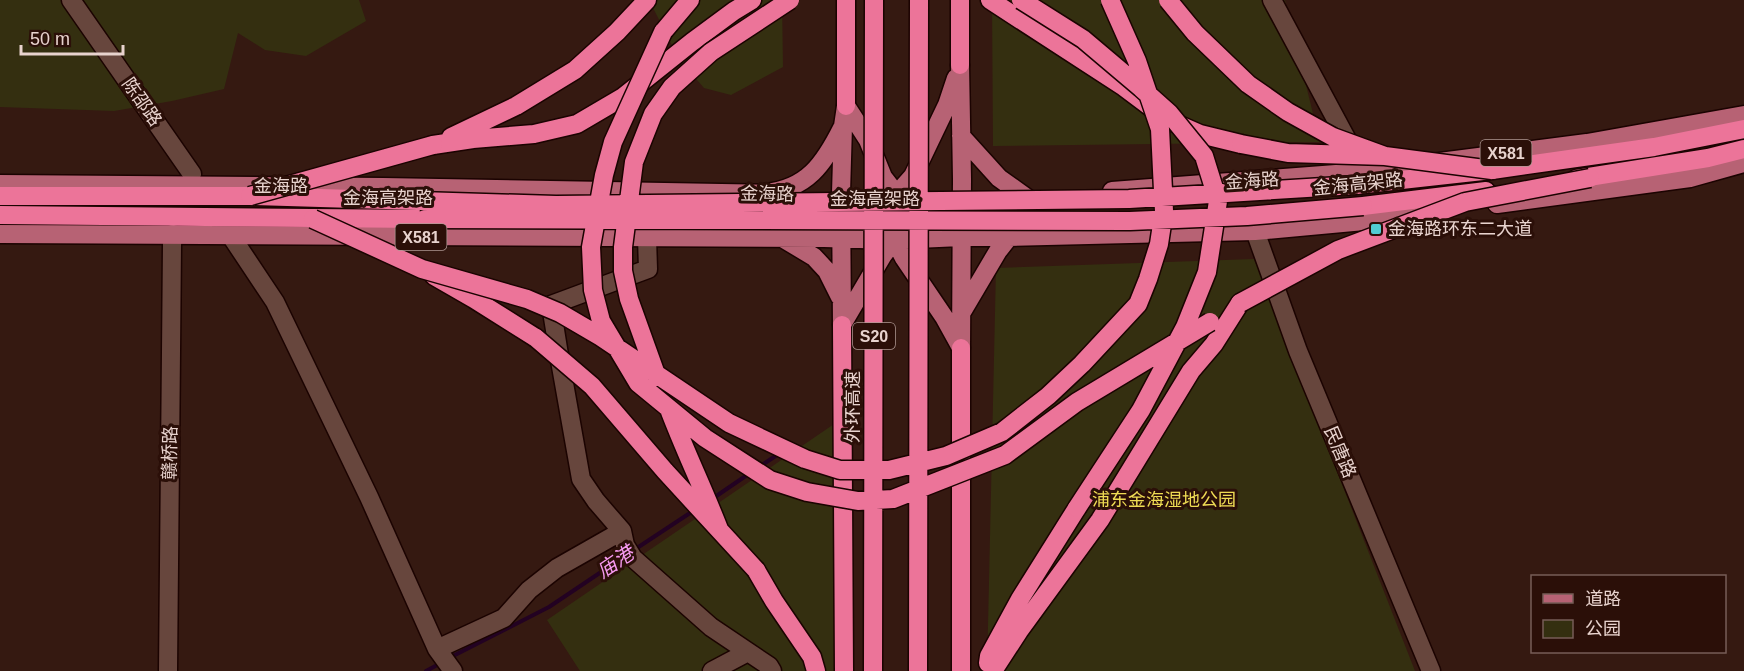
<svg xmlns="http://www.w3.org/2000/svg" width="1744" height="671" font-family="Arial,'Noto Sans SC',sans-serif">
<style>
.green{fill:#342f10}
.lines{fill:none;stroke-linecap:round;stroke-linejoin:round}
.stream{stroke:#230222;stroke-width:4}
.minor-casing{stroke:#1b0301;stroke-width:21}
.major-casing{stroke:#1b0301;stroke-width:21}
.highway-casing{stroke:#1b0301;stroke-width:21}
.minor{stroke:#67463d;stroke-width:18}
.major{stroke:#b76274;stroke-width:18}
.highway{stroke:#ec7499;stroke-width:18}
.highway-bridge-casing{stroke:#1b0301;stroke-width:21;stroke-linecap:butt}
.highway-bridge{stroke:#ec7499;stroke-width:18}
.poi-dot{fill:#51ccd3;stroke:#2b0f08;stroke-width:2}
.labels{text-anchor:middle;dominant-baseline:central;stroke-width:6;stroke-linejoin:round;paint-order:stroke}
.shield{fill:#2b0f08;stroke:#af9893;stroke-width:1.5}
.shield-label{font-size:16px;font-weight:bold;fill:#e8d3ce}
.street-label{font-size:18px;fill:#e8d3ce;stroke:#2b0f08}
.poi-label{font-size:18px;fill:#e8d3ce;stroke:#2b0f08;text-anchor:start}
.park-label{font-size:18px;fill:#efdc54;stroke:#2b0f08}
.water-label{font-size:20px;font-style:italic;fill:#f599ef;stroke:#2b0f08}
</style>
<rect width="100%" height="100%" fill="#351911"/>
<path class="green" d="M0,0H359L366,21L306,56L265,50L238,33L224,89L172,101L114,111L0,107Z
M649,0H782L783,67L731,95L704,88L679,59Z
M992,0H1285L1320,142L993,146Z
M1254,259L1415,671H987L996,268Z
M837,422V671H580L547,620Z"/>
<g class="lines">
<path class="stream" d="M759,467L780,453
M712,499L750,473
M634,550L693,511
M451,657L549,607L625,556
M426,671L441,663"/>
<g class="minor-casing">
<path id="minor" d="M71,0L192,174
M1272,0L1353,151
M1255,231L1298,351L1431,671
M231,236L275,302L369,497L437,649L453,671
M647,238L648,269L551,305L559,355L581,479L596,501L622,531L625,545L633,558L711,627L769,666L772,671
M437,649L504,618L529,590L557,568L622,531
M168,671L172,245L173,234
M712,671L748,652"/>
</g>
<g class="major-casing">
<path id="major" d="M960,65L962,179L961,348
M846,106L868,140L883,177L914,217L927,228
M961,136L999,178L1027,198
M0,184L383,187L776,194
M1112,191L1362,172L1587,143L1744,115
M765,193C807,189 824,164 842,128
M1497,204L1690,178L1744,163
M868,228L883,217L897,194L913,176L947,105L956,78
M890,231L904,258L944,317L960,346
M0,234L824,238L894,240L961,237H1009L1255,231L1375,220L1425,213
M784,239L814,257L827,271L840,297
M962,312L998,251L1009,237
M843,323L883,255L898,235
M842,325L841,193L843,126L846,106"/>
</g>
<g class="highway-casing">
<path id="highway" d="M990,0L1124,87L1168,120L1200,134L1241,144
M663,32L690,0
M960,65V0
M846,106V0
M451,137L516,106L575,70L617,32L647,0
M433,145L473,139L534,134L577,124L623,97L692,42L734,11L752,0
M1576,179L1708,158L1744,149
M1356,185L1492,170L1654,147L1744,129
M0,196H250L420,201
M1363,206L1486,191
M0,215L425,219
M434,276L474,299L536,338
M842,325L844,671
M756,570L774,601L812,657L816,671
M988,663L989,656L1020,599L1077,508
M961,671V348
M993,671L1019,631L1100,520L1191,371L1214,344L1240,303"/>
</g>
<use href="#minor" class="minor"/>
<use href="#major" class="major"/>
<use href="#highway" class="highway"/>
<g class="highway-bridge-casing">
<path id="highway-bridge" d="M1021,0L1083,39L1141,88L1169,113L1204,156L1218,201L1207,272L1185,327L1141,410L1077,508
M1168,0L1195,33L1248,84L1288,112L1333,137L1385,156
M663,32L613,142L604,175L591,247L593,290L601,321L638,383L705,438L770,480L807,492L858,501L893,499L1005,455L1077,402L1210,322
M1241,144L1288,153L1385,156L1492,170
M250,196L433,145
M420,201L556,205L1129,199L1356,185
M313,219L422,269L527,299L560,313L601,337L729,423L805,459L840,470H889L946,456L1002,432L1048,396L1082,364L1138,304L1148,279L1159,244L1164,211L1160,129L1137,61L1110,0
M425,219L1130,221L1247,216L1363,206
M1240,303L1338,250L1465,202L1590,178
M536,338L592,386L665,471L756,570
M657,377L629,299L623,271V247L634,162L653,114L672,87L711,52L790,0
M669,409C684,449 703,488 719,529
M873,671L874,0
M918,671L919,0"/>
</g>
<use href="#highway-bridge" class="highway-bridge"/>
</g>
<rect class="poi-dot" x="1370" y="223" width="12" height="12" rx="3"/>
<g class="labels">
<g class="shield">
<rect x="1480.5" y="140" width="51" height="26" rx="4.5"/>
<rect x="395.5" y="224" width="51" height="26" rx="4.5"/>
<rect x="853" y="323" width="42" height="26" rx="4.5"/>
</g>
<g class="shield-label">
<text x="1506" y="153">X581</text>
<text x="421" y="237">X581</text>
<text x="874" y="336">S20</text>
</g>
<g class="street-label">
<text transform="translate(142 102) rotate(55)">陈邵路</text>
<text transform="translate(1252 181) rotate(-4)">金海路</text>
<text transform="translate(1358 184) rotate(-6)">金海高架路</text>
<text x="281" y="186">金海路</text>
<text transform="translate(767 194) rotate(1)">金海路</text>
<text x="388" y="198">金海高架路</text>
<text x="875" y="199">金海高架路</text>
<text transform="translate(853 407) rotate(-90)">外环高速</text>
<text transform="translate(1340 452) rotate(67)">民唐路</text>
<text transform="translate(170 453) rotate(-89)">赣桥路</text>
</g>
<g class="poi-label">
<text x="1388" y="229">金海路环东二大道</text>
</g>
<g class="park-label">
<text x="1164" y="500">浦东金海湿地公园</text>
</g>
<g class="water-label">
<text transform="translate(615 562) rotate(-34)">庙港</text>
</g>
</g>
<rect x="1531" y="575" width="195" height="78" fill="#2b0f08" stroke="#775d57" stroke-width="1.5"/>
<rect x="1543" y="594" width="30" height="9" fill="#b76274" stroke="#775d57" stroke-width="1.5"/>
<text x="1585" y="605" font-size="18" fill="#e8d3ce">道路</text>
<rect x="1543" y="620" width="30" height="18" fill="#342f10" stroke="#775d57" stroke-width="1.5"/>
<text x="1585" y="635" font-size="18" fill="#e8d3ce">公园</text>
<path d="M21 45v9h102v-9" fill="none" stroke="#e8d3ce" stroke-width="3"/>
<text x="30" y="45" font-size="18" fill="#e8d3ce" stroke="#2b0f08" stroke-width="4.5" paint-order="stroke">50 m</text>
</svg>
